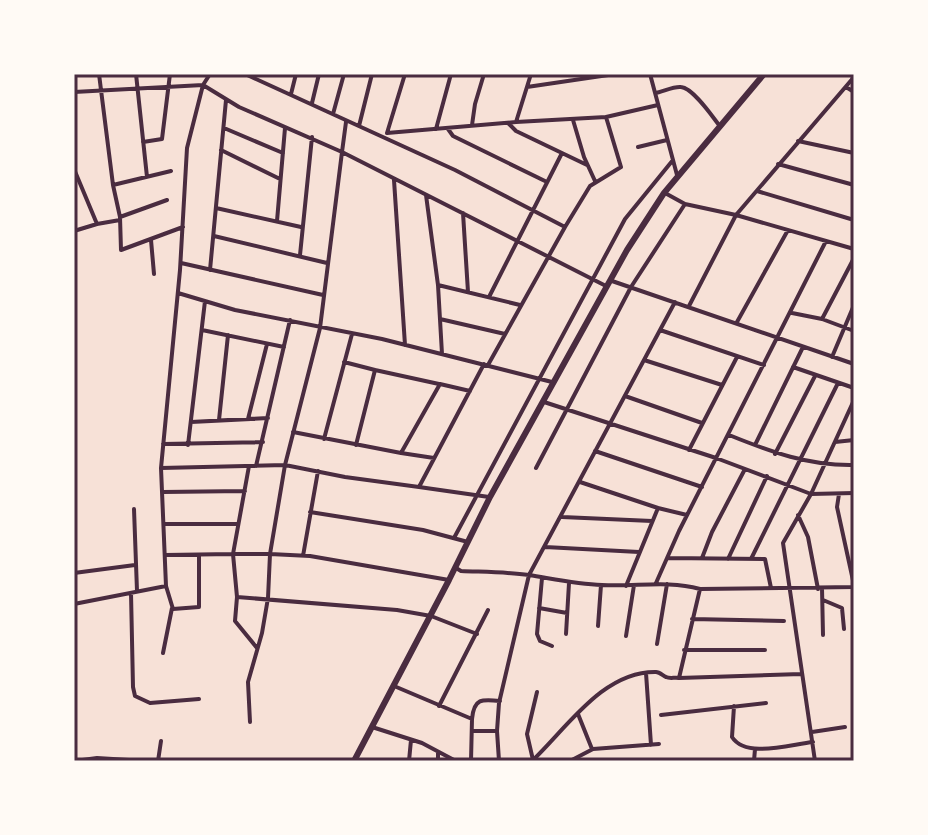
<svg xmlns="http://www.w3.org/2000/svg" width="928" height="835" font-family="'Public Sans',sans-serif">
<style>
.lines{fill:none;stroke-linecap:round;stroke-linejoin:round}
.minor{stroke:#4a2c40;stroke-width:4}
.trunk{stroke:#4a2c40;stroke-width:6}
.neatline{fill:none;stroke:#4a2c40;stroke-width:3}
</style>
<rect width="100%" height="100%" fill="#f7e1d7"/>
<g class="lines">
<path class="minor" d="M99,74L113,185L120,217
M136,74L147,177
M245,74L455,170L565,227L488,365
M531,74L516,122L606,117L658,105
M650,74L677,175
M527,87L615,74
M846,87L854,92
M74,92L203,85L239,107L342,152L320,328L285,465L270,554L310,556L449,580
M655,93C662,92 674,86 681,87C693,88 712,116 719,125
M291,94L296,74
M312,103L319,74
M333,114L344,74
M573,120L584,157L595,181
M346,122L342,152L606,286
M508,123L516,131L587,165
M472,125L475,104L484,74
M359,126L372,74
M224,128L283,153
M436,129L451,74
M448,129L453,136L547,182
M387,133L516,122
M387,133L405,74
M798,141L854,153
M143,142L162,139L170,74
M638,147L667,140
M221,150L280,179
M778,164L854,185
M74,169L97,224L74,231
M394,180L405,345
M113,185L171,171
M757,191L854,220
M665,193L685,204L736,215L854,249
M426,195L438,285L442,354
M167,200L120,217L121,250L183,227
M216,208L301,227
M463,213L468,292
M277,221L285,128
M97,224L120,220
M565,227L590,186L621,167L606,117
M214,236L327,263
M151,240L154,274
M300,255L312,137
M181,263L323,295
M210,270L226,100
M612,281L854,364
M438,285L520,305
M178,293L235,310L382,339L552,382
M489,297L562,153
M689,306L736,215L854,77
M792,313L822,319L854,331
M440,319L505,334
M822,319L854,258
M737,322L788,230
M202,330L284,347
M660,330L764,365
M832,357L854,305
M644,360L722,385
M344,362L375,370L356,445
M484,364L419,487L489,497
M793,367L854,388
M375,370L439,384
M625,396L702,423
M544,402L716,458L811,494L854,493
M248,419L267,344
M219,420L228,335
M191,422L268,418
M293,432L401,453L440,384L470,391
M729,435C771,452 809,466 854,465
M324,439L352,334
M835,442L854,440
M163,444L263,442
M188,445L205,301
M755,445L803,347
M689,450L737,357
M595,451L702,487
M401,453L434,458
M775,454L815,376
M249,466L233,554H270L268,598L262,633L248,682L250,722
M256,466L290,320
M161,468L285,465L345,477L419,487
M536,468L631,287L685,204
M580,482L658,508L626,586
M163,492L245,491
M839,494L837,507L854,585
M658,508L687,515
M134,509L137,591
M310,512L423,530L468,542
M798,515L808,537L818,589
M562,517L652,521
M165,524H238
M454,538L625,219L673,160
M545,547L639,552
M165,555L233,554L237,597L235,621L257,648
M303,556L318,471
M667,558L765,559L771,588
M702,558L712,532L745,469
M728,559L767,476
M751,559L838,383
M456,568L461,571C484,572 507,572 529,575C554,579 577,584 602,585C636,587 667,580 700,589L854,587
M74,573L135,565
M542,578L537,634L540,641L552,646
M656,583L679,531L826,241
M166,586L173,609L199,607V555
M822,588L823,635
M131,593L133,687L135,696L150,703L199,699
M237,597L397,610L431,616L477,634
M823,600L842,608L844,629
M74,604L166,586L161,468L180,270L187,148L203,85L210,74
M539,608L567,613
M692,619L784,621
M598,626L601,585
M566,634L569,583
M626,636L634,585
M657,644L667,584
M684,650H765
M163,653L172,608
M646,673L651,745
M679,678L700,589
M394,686L472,719L471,761
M439,706L488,610
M734,706L732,737C746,759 791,744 813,742
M578,714L592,749
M661,715L766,703
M472,719C474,698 482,699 500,701
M372,727L422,743L454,760L471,761
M472,731H497
M812,732L845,727
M533,760L527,734L537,692
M75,761L97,758L145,761
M158,761L161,741
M409,761L411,740
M438,761V752
M499,761L497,731L499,703L529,575L675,302
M532,761C567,728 603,671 656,672C660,672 663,676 666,677C670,679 675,677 679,678L801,674
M570,761L593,749L659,744
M754,761L755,749
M815,761L783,543L811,494L854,400"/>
<path class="trunk" d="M354,761L449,580L490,497L627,250L664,193L764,74"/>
</g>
<rect width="928" height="835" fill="none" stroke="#fffaf5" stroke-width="152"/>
<rect x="76" y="76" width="776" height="683" class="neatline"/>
</svg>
